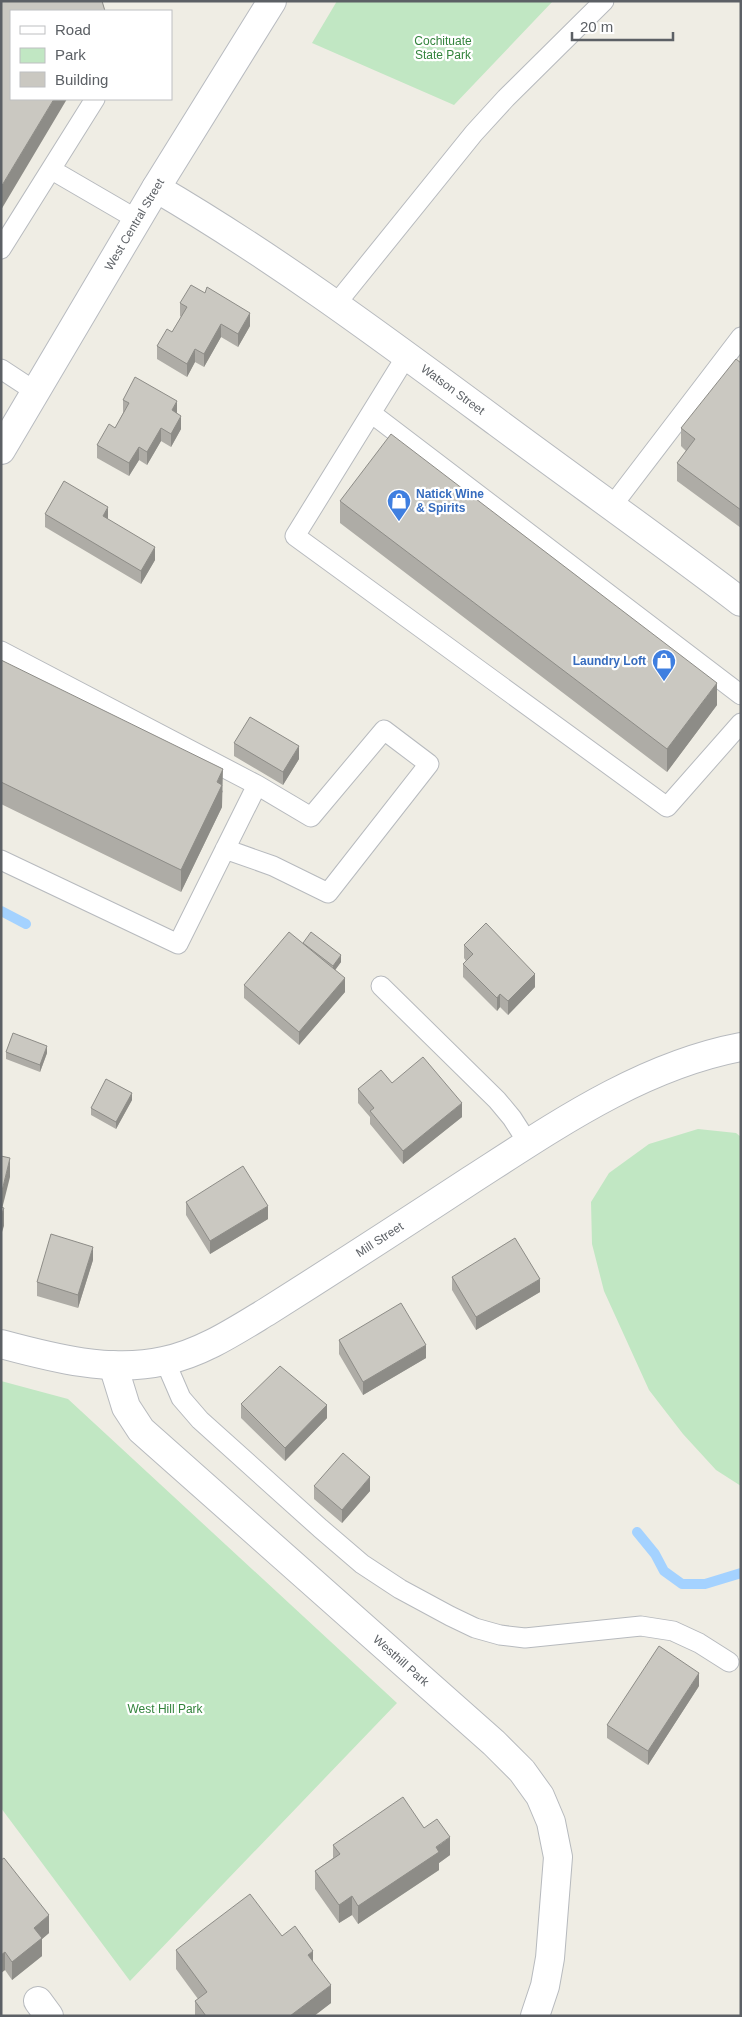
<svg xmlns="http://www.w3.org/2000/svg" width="742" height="2017" font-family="Arial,sans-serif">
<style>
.green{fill:#c1e7c3}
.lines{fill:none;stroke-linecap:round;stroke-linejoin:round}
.stream{stroke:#a4d2ff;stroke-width:10}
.service-casing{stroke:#b7babe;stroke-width:21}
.minor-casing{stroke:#b7babe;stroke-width:30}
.tertiary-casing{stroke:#b7babe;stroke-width:30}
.secondary-casing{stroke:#b8bbc0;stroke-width:30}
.service{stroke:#fff;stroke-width:19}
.minor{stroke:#fff;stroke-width:28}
.tertiary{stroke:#fff;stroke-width:28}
.secondary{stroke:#fff;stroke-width:28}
.wall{fill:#aeaca6}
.shaded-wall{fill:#8d8c87}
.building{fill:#cac8c1;stroke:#8d8c87}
.labels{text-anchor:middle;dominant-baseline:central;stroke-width:4.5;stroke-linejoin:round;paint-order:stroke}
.park-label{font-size:12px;fill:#34843d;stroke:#fff}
.street-label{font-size:12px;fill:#5c6065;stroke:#fff}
.shop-label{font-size:12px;font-weight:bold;fill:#366cbe;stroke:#fff;text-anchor:start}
</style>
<rect width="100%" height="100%" fill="#efede4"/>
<path class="green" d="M337,1H553L454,105L312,43Z
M698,1129L736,1133L741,1137V1486L716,1470L683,1434L649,1390L604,1291L592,1244L591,1202L609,1173L649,1144Z
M1,1381L68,1399L397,1703L130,1981L1,1808Z"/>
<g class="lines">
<path class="stream" d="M1,911L26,924
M637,1532L655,1554L664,1571L682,1584H705L741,1573"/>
<g class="service-casing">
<path id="service" d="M52,170L138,220
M1,249L95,99
M336,304L474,133L506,98L604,1
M407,355L295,536L667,807L741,723
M1,369L36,392
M371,413L741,695
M612,506L741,337
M1,651L257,785L178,944L1,860
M225,849L273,866L328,893L429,764L384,730L311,817L257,785
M381,986L497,1100L512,1118L528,1143
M165,1361L181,1398L200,1420L320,1528L362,1564L400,1589L450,1616L475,1628L500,1635L525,1638L641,1626L673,1631L699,1643L729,1662"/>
</g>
<g class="minor-casing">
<g id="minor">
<path id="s1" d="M156,188C276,258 387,341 498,423C579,483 661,541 741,602"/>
<path id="s2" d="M113,1365L126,1407L141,1430L494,1743L522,1771L540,1796L551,1822L558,1857L550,1958L545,1986L535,2016"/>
<path d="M38,2001L49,2016"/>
</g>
</g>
<g class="tertiary-casing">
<g id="tertiary">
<path id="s3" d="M1,1344C53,1358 111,1373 164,1361C202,1353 235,1331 268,1311C336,1268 404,1224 471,1180C555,1126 641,1066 741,1047"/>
</g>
</g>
<g class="secondary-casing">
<g id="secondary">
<path id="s4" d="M1,450L156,188L272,1"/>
</g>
</g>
<use href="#service" class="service"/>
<use href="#minor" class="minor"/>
<use href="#tertiary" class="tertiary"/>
<use href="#secondary" class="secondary"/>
</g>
<path class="wall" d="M180,303L250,326L238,347L221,337L204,367L195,362L187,377L157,359V346L172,332L181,317L180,316Z
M741,363V528L677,481V463L686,451L681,446V428Z
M123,400L177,413L181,429L171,447L161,441L147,465L139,460L129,476L97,458V445L115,428L123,413Z
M340,501L717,705L667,772L340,523Z
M45,514L108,519L155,560L141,584L45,527Z
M1,660L223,791L222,793V807L181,892L1,804Z
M234,743L299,759L283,785L234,756Z
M303,943L341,962L335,970L345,992L299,1045L244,998V985Z
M464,945L535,987L508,1015L500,1007L497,1011L463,977V964L466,961L464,958Z
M6,1052L47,1053L40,1072L6,1059Z
M392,1083L462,1117L403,1164L370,1124V1117L358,1103V1089Z
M132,1100L116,1129L91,1115V1108Z
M186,1202L268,1219L210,1254L186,1215Z
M93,1260L78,1308L37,1296V1282Z
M452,1277L540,1292L476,1330L452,1290Z
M339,1340L426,1358L363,1395L339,1354Z
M241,1404L327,1418L285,1461L241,1418Z
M314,1486L370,1491L342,1523L314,1499Z
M699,1686L648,1765L607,1738V1725Z
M424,1828L450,1855L439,1863V1870L358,1924L352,1915L339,1923L315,1889V1871L333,1858V1845Z
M1,1860L49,1933L42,1939V1956L12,1980L5,1970L1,1973Z
M282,1936L313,1962L331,2003L314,2016H195V2001L198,1999L176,1969V1950Z"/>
<path class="shaded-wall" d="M54,99H67L1,210V187Z
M250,313V326L238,347V334Z
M221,324V337L204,367V354Z
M195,349V362L187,377V364Z
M177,401V414L172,410Z
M181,416V429L171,447V434Z
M161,428V441L147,465V452Z
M139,447V460L129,476V463Z
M108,507V521L103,516Z
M155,547V560L141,584V571Z
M717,683V705L667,772V749Z
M299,746V759L283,785V772Z
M223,769L222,807L181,892V870L217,782Z
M341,955V962L333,973V966Z
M535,974V987L508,1015V1001Z
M345,978V992L299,1045V1032Z
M500,994V1007L497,1011V998Z
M47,1046V1053L40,1072V1065Z
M132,1093V1100L116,1129V1122Z
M462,1103V1117L403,1164V1151Z
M10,1158V1177L1,1213V1195Z
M268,1206V1219L210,1254V1241Z
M4,1208V1226L1,1235V1216Z
M93,1247V1260L78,1308V1295Z
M540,1279V1292L476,1330V1317Z
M426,1345V1358L363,1395V1382Z
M327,1405V1418L285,1461V1448Z
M370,1477V1491L342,1523V1510Z
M699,1673V1686L648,1765V1751Z
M450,1837V1855L439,1863V1870L358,1924V1906Z
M352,1896V1915L339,1923V1905Z
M49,1915V1933L42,1939V1956L12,1980V1962L34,1928Z
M313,1951V1969L308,1955Z
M5,1952V1970L1,1973V1955Z
M331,1985V2003L314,2016H290Z"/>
<path class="building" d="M1,1H102L105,11H11V99H54L1,187Z
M191,285L205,293L207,287L250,313L238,334L221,324L204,354L195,349L187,364L157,346L167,329L172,332L187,307L180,303Z
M736,359L741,363V510L677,463L695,439L681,428Z
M135,377L177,401L172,410L181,416L171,434L161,428L147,452L139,447L129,463L97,445L109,424L115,428L129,403L123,400Z
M391,434L717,683L667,749L340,501Z
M64,481L108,507L103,516L155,547L141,571L45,514Z
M1,660L223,769L217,782L222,785L181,870L1,782Z
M250,717L299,746L283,772L234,743Z
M486,923L535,974L508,1001L500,994L497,998L463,964L473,954L464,945Z
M289,932L345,978L299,1032L244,985Z
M311,932L341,955L333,966L303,943Z
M13,1033L47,1046L40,1065L6,1052Z
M423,1057L462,1103L403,1151L370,1111L374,1108L358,1089L381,1070L392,1083Z
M106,1079L132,1093L116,1122L91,1108Z
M1,1156L10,1158L1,1195Z
M243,1166L268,1206L210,1241L186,1202Z
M1,1207L4,1208L1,1216Z
M51,1234L93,1247L78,1295L37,1282Z
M515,1238L540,1279L476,1317L452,1277Z
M401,1303L426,1345L363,1382L339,1340Z
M280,1366L327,1405L285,1448L241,1404Z
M343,1453L370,1477L342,1510L314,1486Z
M659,1646L699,1673L648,1751L607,1725Z
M403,1797L424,1828L437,1819L450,1837L436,1847L439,1852L358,1906L352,1896L339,1905L315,1871L340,1854L333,1845Z
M4,1858L49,1915L34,1928L42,1938L12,1962L5,1952L1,1955V1860Z
M250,1894L282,1936L295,1926L313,1951L308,1955L331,1985L290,2016H206L195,2001L207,1992L176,1950Z"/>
<defs>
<g id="shop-pin" transform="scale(1.25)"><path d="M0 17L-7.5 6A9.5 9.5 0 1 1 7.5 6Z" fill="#3f7fe0" stroke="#fff"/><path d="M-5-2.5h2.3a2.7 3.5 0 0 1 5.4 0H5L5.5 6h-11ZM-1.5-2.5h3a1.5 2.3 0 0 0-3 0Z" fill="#fff"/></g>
</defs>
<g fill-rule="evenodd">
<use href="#shop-pin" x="399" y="501"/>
<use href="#shop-pin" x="664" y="661"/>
</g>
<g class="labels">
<g class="park-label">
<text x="443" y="41">Cochituate<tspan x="443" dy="14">State Park</tspan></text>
<text x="165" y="1709">West Hill Park</text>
</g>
<g class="street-label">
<text stroke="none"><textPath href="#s4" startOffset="262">West Central Street</textPath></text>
<text stroke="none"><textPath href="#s1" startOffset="359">Watson Street</textPath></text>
<text stroke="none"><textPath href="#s3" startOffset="414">Mill Street</textPath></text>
<text stroke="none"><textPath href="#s2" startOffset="419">Westhill Park</textPath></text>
</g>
<g class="shop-label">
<text x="416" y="494">Natick Wine<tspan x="416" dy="14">&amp; Spirits</tspan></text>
<text x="646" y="661" text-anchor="end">Laundry Loft</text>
</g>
</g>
<rect width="742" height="2017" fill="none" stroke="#5c6065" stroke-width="5"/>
<rect x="10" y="10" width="162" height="90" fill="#ffffff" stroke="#bebfc1"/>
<rect x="20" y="26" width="25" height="8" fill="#ffffff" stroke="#bebfc1"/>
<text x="55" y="35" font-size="15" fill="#5c6065">Road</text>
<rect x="20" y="48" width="25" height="15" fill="#c1e7c3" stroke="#bebfc1"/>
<text x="55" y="60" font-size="15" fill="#5c6065">Park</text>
<rect x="20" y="72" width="25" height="15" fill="#cac8c1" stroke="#bebfc1"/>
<text x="55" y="85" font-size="15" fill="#5c6065">Building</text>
<path d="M572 32v8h101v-8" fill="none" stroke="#5c6065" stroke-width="2.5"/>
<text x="580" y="32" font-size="15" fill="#5c6065" stroke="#ffffff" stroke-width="4" paint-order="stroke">20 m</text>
</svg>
